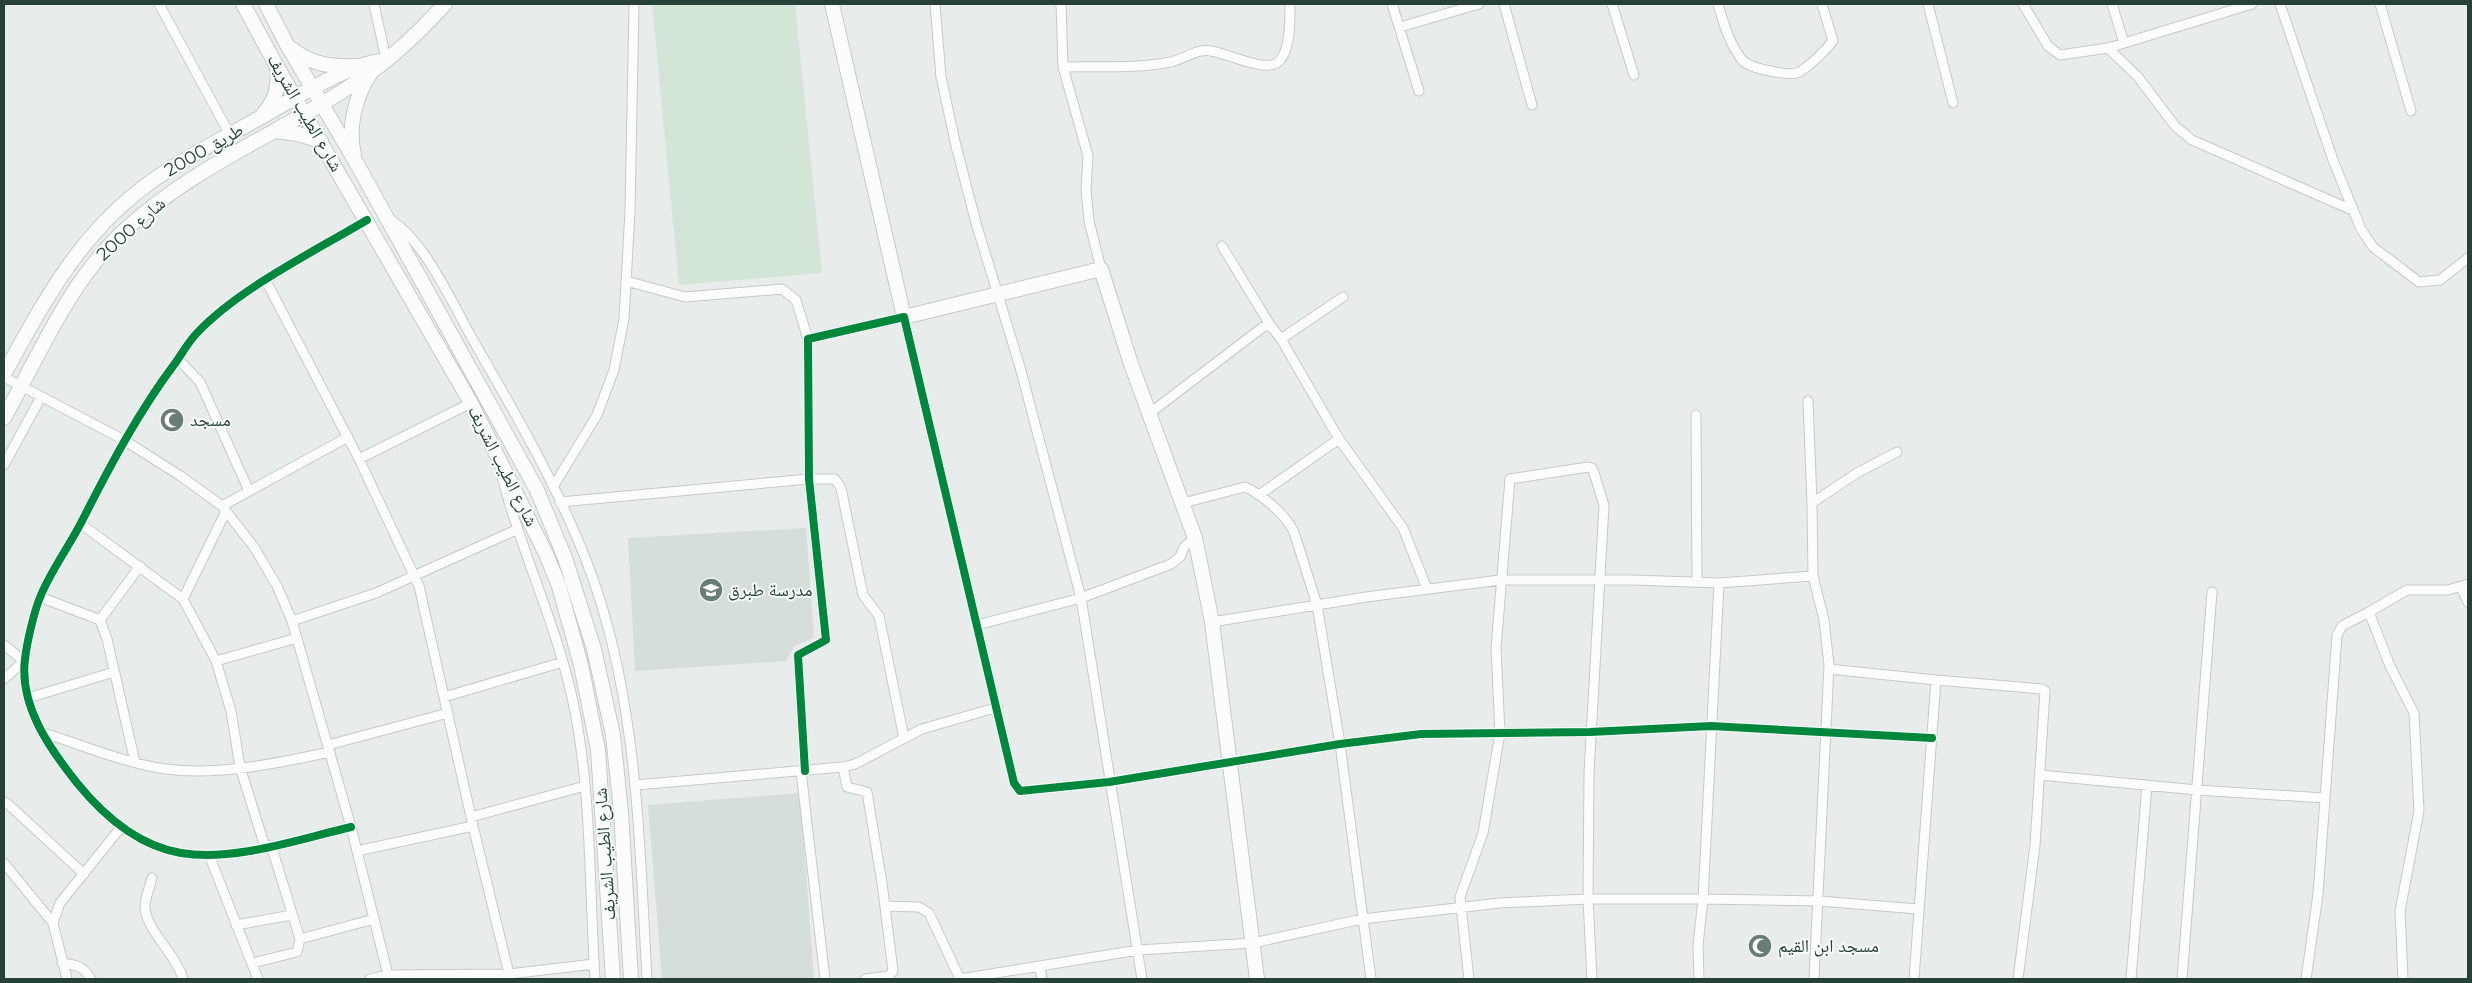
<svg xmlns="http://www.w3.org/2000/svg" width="2472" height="983" font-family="Montserrat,'Noto Naskh Arabic',sans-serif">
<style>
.built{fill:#d6deda}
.green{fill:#d2e5d7}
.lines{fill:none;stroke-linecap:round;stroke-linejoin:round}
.street-casing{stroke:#c5cac8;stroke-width:11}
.secondary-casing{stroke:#c4cac8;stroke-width:16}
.street{stroke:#fcfcfc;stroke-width:9}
.secondary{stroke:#fcfcfc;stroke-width:14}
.cycleway-casing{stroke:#f7fbf9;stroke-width:11}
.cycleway{stroke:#00873e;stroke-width:8}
.labels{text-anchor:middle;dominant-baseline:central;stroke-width:4;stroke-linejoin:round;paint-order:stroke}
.street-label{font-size:18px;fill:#254138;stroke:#f7fbf9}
.poi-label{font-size:18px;fill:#254138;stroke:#f7fbf9;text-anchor:start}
</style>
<rect width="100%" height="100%" fill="#e8edeb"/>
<path class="built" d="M806,528L814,638L794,646L786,661L635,671L628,538Z
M800,793L814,979H662L648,805Z"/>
<path class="green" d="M652,4H795L822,273L679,285Z"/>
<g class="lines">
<g class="street-casing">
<path id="street" d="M159,4L230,135
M374,4L386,59
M935,4L941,77L956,146L976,223L1020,367L1081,598L1142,979
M1061,4L1063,67L1088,156L1086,190L1089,221L1101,269
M1392,4L1419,91
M1504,4L1532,105
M1612,4L1634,75
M1718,4C1723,22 1730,46 1743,61C1750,68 1790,77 1799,72C1810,66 1825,51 1833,41L1822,4
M1928,4L1953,103
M2023,4L2048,46L2060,55L2108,48L2138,77L2175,126L2192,140L2352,210
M2112,4L2124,43
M2280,4L2333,160L2361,229L2373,247L2419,282L2440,280L2468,258
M2380,4L2411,111
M1400,27L1479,4
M2108,48L2252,4
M1063,67C1098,66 1137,69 1171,62C1184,59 1198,48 1211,51C1226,53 1266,73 1278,62C1291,52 1290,18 1290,4
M389,219C425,240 452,303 473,340C514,411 556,483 586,560C638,693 639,838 647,979
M1222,246L1270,325L1281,339L1339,439L1403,528L1427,589
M266,281L359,459L419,586L473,826L509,974
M626,281L685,297L782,289L796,300L808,339
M1281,339L1343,297
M178,359L200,382L249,491
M4,377L124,440L182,477L222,506L254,547L277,586L292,621L351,827L389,979
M1808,401L1812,503
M1150,413L1263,327L1270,325
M1696,415L1697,581
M359,459L471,403
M4,465L41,397
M502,477C521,551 555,621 572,697C592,789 589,885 595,979
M553,487L597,415L614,370L624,319L630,211L634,4
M1259,495L1339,439
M560,502L809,479H835L841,488L863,595L879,616L904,738
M1183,503L1245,487C1263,495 1285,514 1294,532L1317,605L1340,744L1371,979
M222,506L348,437
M81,524L183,599L216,661L231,711L240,767L265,847
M1813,576L1812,503L1857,473L1897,452
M2461,587L2468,602
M40,597L100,620L107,639L135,762
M183,599L226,511
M100,620L140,566
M292,621L376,593L518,529
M1212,622L1366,597L1500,580H1633L1719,583L1813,576L1824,620L1829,665L1814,979
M977,625L1081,598L1171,564L1180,557L1184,547L1195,538
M4,645L24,661L4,679
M216,661L297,638
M1829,669L1936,680L1914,979
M1936,680L2042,689L2045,691L2035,845L2018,979
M444,697L563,662
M28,698L114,672
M41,732C79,744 127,764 166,769C218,776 279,763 330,752
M328,745L448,713
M843,767L847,787L867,792L882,883L893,971L889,976L865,979
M801,771L825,979
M805,771L798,655L826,640L809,479L808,339L904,317L1014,783L1020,791L1109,782L1340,744L1421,734L1590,732L1711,726L1932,738
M2040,775L2197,790L2324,798
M636,785L843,767L855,764L922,729L998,707
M4,802L8,804L84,874
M471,817L585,786
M351,827C299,839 234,862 181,853C139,846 103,815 77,783C50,749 19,706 25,659C27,642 34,611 41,595C52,569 70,545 83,519C111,464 139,411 176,362C183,352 189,341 197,333C238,289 315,251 367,220
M357,851L473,826
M209,855L258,979
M4,863L53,923
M152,878C150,886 146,896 145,904C143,928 176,953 183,979
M885,906L919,907L929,913L960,979
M236,925L292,915
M300,939L374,919
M62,963C77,965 83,966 91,979
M253,963L297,952L300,939L271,845
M1040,968L1042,979
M67,979L53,923L60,903L122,826
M370,979L388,975L509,974L594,964
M960,979L1138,950L1253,943L1362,919L1499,903L1588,899H1703L1819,901L1918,909
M1469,979L1460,897L1483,833L1500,733L1496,648L1510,479L1588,467L1592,468L1594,473L1604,505L1589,773L1588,899L1592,979
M1699,979L1698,945L1703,899L1719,583
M2131,979L2147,785
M2182,979L2212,592
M2306,979L2318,894L2337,635L2342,626L2369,612
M2403,979L2400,911L2419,811L2414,713L2390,666L2369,612L2407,590H2448L2468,584"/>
</g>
<g class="secondary-casing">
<path id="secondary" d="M243,4L276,65L471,403L546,554L559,586L581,665L598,750L613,979
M266,4L286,43L357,164L537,490L565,558L594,649L613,735L621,812L631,979
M832,4L904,317L1101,269L1131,364L1195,538L1212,622L1257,979
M292,49C312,65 332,67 356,66
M264,113C276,99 279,86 277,68
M275,131L298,134L321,141
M354,154C347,128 356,95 370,74
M4,374C45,300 80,232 152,181C190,154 232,134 272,111C299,95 353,63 382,61
M4,418C41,352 69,281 126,229C200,161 290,130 371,72C399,52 422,29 445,4"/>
</g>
<use href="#street" class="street"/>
<use href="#secondary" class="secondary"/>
<g class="cycleway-casing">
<path id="cycleway" d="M805,771L798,655L826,640L809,479L808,339L904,317L1014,783L1020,791L1109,782L1340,744L1421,734L1590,732L1711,726L1932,738
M351,827C299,839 234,862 181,853C139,846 103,815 77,783C50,749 19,706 25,659C27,642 34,611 41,595C52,569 70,545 83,519C111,464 139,411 176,362C183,352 189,341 197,333C238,289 315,251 367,220"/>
</g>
<use href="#cycleway" class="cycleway"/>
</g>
<defs>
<g id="mosque-disc" transform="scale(1.25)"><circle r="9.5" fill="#697d77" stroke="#f7fbf9"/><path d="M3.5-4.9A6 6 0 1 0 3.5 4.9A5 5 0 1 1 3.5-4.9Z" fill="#fff"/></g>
<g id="school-disc" transform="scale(1.25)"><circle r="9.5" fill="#697d77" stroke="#f7fbf9"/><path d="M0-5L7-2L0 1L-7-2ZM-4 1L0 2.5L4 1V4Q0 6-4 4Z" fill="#fff"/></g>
</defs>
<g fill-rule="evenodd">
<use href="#mosque-disc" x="172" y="420"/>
<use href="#school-disc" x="711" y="590"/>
<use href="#mosque-disc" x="1760" y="946"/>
</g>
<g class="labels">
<g class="street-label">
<text transform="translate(305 113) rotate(60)">شارع الطيب الشريف</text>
<text transform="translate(204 150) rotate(-30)">طريق 2000</text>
<text transform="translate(131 229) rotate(-42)">شارع 2000</text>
<text transform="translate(503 466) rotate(63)">شارع الطيب الشريف</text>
<text transform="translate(605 854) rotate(-94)">شارع الطيب الشريف</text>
</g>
<g class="poi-label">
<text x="190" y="420">مسجد</text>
<text x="728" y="590">مدرسة طبرق</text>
<text x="1778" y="946">مسجد ابن القيم</text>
</g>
</g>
<rect width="2472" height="983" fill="none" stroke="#254138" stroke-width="10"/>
</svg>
